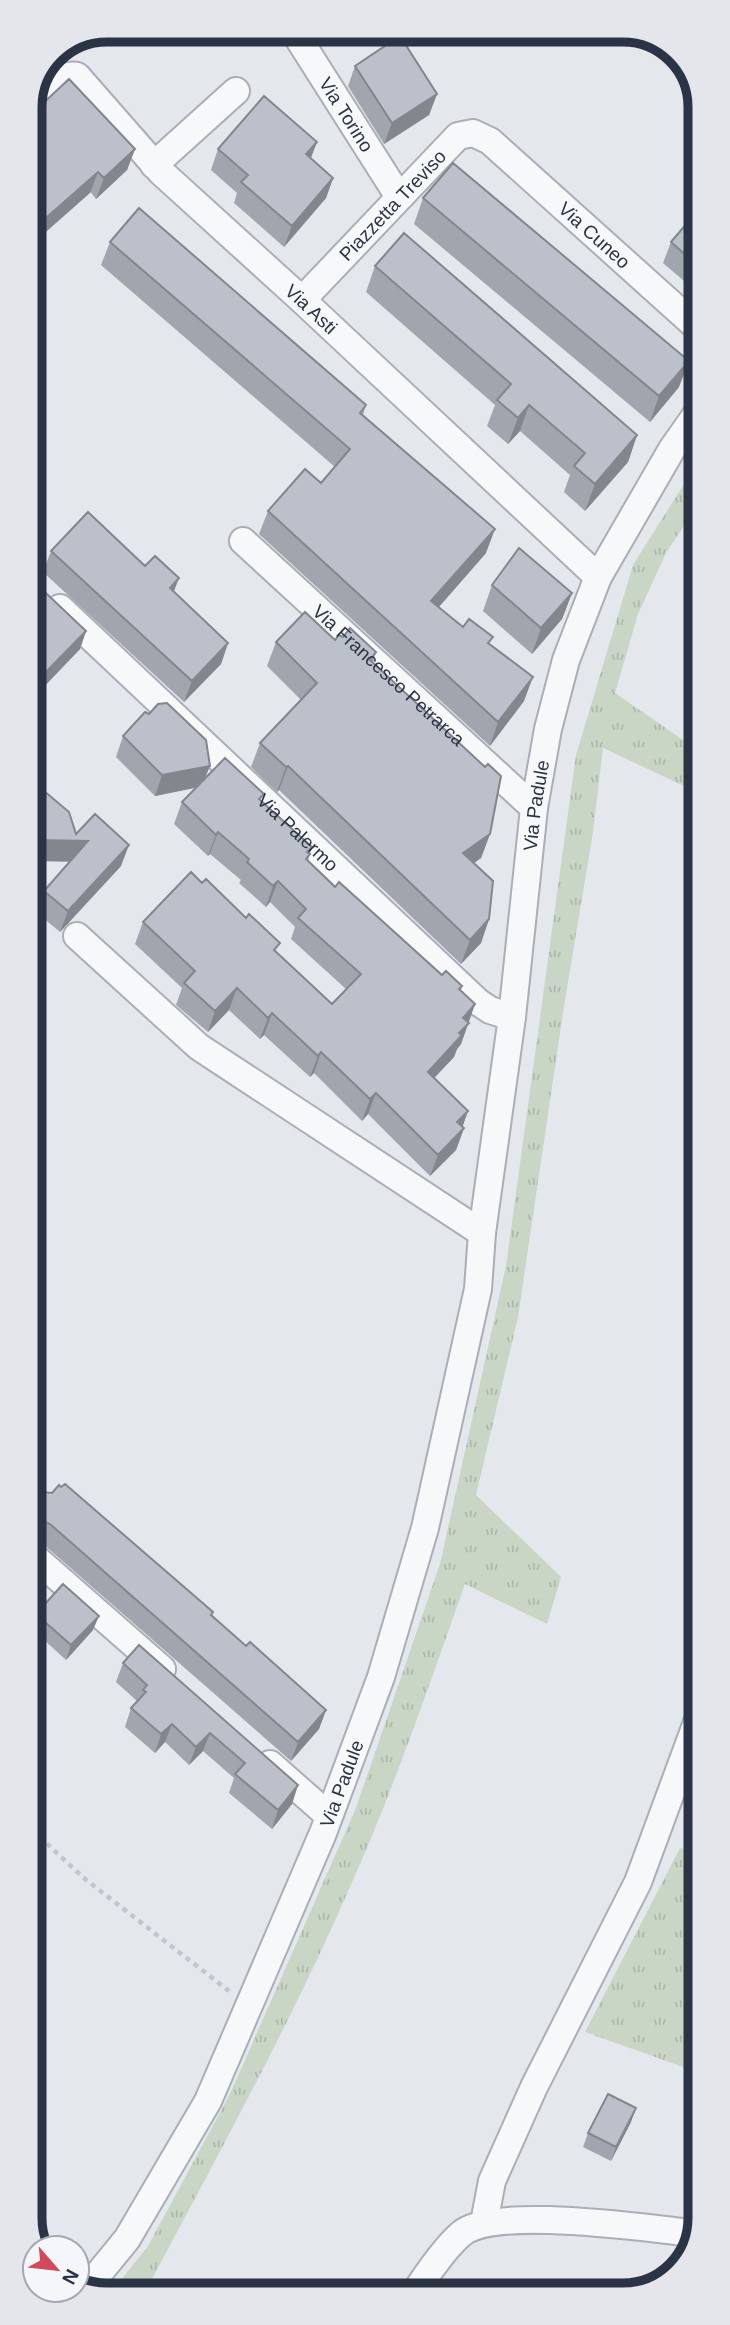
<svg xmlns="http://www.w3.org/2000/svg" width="730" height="2325" font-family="Arial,sans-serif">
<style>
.grass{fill:url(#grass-tufts)}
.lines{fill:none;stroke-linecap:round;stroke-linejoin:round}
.minor-casing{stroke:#a9aeb7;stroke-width:30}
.path{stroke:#c2c5cb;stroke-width:4.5;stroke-dasharray:5 5;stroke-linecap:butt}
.minor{stroke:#f7f8fa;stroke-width:26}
.wall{fill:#a1a5ae}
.shaded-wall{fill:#83868d}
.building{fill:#bbc0ca;stroke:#83868d;stroke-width:2}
.labels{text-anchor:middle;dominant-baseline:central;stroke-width:5;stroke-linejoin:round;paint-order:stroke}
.street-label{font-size:19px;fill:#2b3445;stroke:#f4f6f9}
.rim{fill:none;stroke:#2b3445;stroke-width:9}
</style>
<defs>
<pattern id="grass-tufts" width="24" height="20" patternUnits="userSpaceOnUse" patternTransform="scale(1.75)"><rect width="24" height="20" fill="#c9d6c5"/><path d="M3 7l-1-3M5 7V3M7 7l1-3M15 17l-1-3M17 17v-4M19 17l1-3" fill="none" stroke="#adb8ab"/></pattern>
</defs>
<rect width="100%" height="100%" fill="#e4e7ec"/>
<path class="grass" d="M698,462V504L666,553L638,614L615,693L699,751V793L603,748L593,832L564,1006L518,1317L476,1495L561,1577L547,1624L465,1584C430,1683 396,1783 353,1880C294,2017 221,2149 151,2281L139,2295H109L148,2246L230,2094L356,1808L440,1564L506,1266L576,755L633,565Z
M680,1848L700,1853V2073L585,2032Z"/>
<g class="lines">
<g class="minor-casing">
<g id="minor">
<path id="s1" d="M293,30L399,197"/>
<path id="s2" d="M30,108C42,97 59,72 77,76L161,172L302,300L598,577"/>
<path d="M154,165L236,91"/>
<path id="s3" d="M302,300L458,136L473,133L490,141L698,328"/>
<path id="s4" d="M243,541L534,808"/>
<path id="s5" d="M60,608L478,1002L490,1010L512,1017"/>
<path d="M77,936L199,1047L482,1233"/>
<path d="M32,1555L162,1669"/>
<path d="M270,1764L329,1816"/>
<path d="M484,2223L492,2181L534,2087L638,1882L700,1714"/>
<path id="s6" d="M86,2289L127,2239L208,2101L323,1833L381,1677L425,1528L478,1289L482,1233L512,1017L534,808L548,729L566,660L598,577L672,449L698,412"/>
<path d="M414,2294C425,2277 446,2247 461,2234C493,2205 649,2229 695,2233"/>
</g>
</g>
<path class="path" d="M32,1830L85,1879L229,1991"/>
<use href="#minor" class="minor"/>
</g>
<path class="wall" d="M505,30H538L516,46Z
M355,66L437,94L429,115L384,144L348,86Z
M38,108L135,149L127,170L96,199L34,120Z
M218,149L311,158L333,178L326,198L284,247L234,203L237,193L211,170Z
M423,198L679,387L650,422L414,224Z
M698,230V293L663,263L671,242Z
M110,242L366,405L363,415L486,553L439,607L463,627L490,644L524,701L490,746L259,534L268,511L321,483L335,467L101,265Z
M375,266L637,435L628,462L585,511L564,492L570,475L520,431L508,444L487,426L495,405L366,292Z
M51,551L145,566L228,643L221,664L184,702L43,572Z
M30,578L86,631L80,649L37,694L31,688Z
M492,585L572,593L562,619L532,654L483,611Z
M343,637L376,652L373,663L490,834L481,858L474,863L489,919L481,943L461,964L279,790L277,792L251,767L260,743L301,700L267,666L276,642L335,640Z
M123,736L205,778L261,801L312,847L308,861L335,887L442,975L462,986L461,990L475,1004L461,1044L457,1049L454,1057L434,1078L468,1111L462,1127L464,1128L456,1150L430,1176L368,1114L362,1121L314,1073L310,1077L264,1035L260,1039L229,1010L208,1032L176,1005L182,988L135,944L143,922L277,952L332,1004L346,989L291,939L295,927L270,902L266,907L239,883L241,880L210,854L208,856L174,824L182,802L196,788L155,796L116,757Z
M76,834L121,866L60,932L36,912L44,891L70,862Z
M31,1506L213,1612L212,1615L246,1646L326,1710L319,1729L291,1761L42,1543L32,1537Z
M36,1614L93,1630L66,1660L32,1629V1625Z
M123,1663L298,1785L292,1804L272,1829L229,1793L234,1778L203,1751L189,1765L165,1742L155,1753L125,1727L131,1708L137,1701L116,1682Z
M631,2122L611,2161L583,2147L588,2133Z"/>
<path class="shaded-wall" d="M523,30H538L516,46L521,31Z
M437,94L429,115L384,144L392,123Z
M317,142L309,163L306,154Z
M135,149L127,170L96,199L104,178Z
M98,172L90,193L30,246V232Z
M333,178L326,198L284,247L292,226Z
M689,361L679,387L650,422L659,396Z
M529,405L520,431L508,444L518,418Z
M637,435L628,462L585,511L595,484Z
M495,529L486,553L423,625L431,601Z
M179,578L171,599L170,588Z
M572,593L562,619L532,654L541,628Z
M86,631L80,649L37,694L43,675Z
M228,643L221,664L184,702L192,681Z
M533,677L524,701L490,746L498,722Z
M210,766L202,786L155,796L162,775Z
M288,766L279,790L277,792L286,767Z
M218,832L210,854L208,856L216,835Z
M490,834L481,858L455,877L463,853Z
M36,840L88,841L81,862L31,861V844Z
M129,845L121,866L60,932L68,911Z
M278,881L270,902L266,907L273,886Z
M489,919L481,943L461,964L470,940Z
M237,988L229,1010L208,1032L215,1011Z
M475,1004L461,1044L457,1049L454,1057L420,1093L428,1072L463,1018Z
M272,1013L264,1035L260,1039L268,1018Z
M321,1052L314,1073L310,1077L318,1056Z
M376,1093L368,1114L362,1121L370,1099Z
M468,1111L461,1131L464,1128L456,1150L430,1176L438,1155L457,1122Z
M99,1616L93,1630L66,1660L71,1645Z
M326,1710L319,1729L291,1761L298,1742Z
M172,1724L165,1742L155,1753L161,1734Z
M210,1733L203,1751L189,1765L196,1747Z
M298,1785L292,1804L272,1829L278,1810Z
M636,2108L631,2122L611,2161L616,2147Z"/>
<path class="building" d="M400,36L437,94L392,123L355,66Z
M69,79L135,149L104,178L98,172L30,232V123L42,113L38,108Z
M264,96L317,142L306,154L333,178L292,226L241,182L248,175L218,149Z
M453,163L689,361L659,396L423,198Z
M139,208L366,405L360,413L495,529L431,601L463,627L469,619L493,637L488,643L533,677L498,722L268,511L305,469L321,483L350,449L110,242Z
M688,222L698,230V266L671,242Z
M404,233L637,435L595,484L574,466L585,453L529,405L518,418L497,400L511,384L375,266Z
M88,512L145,566L155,556L179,578L170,588L228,643L192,681L51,551Z
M519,548L572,593L541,628L492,585Z
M30,578L86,631L43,675L31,663Z
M305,612L335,640L339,635L343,637L350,628L376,652L370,660L485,767L488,764L501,776L490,834L463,853L493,881L489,919L470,940L288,766L286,767L260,743L317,683L276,642Z
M167,703L206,740L210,766L162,775L123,736L145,712L149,714L158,704Z
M225,758L264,794L259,799L312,847L307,852L310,854L306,859L335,887L339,882L442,975L446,971L462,986L459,989L475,1004L463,1018L469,1023L459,1033L462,1035L428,1072L468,1111L457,1122L464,1128L438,1155L376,1093L370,1099L321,1052L318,1056L272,1013L268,1018L237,988L215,1011L184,983L195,971L143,922L191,872L202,883L206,879L246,918L249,914L280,943L274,950L332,1004L361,974L298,918L306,909L278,881L273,886L247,862L249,859L218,832L216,835L182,802Z
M31,780L69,812L76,834L95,814L129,845L68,911L44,891L88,841L36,840L31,844Z
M65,1484L213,1612L211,1615L246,1646L250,1642L326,1710L298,1742L50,1524L41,1520L31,1512V1506L43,1492L52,1493L59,1485L61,1487Z
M63,1584L99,1616L71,1645L36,1614Z
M139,1645L298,1785L278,1810L235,1774L245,1763L210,1733L196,1747L172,1724L161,1734L131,1708L146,1692L143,1690L147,1685L123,1663Z
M608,2094L636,2108L616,2147L588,2133Z"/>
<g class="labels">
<g class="street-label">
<text stroke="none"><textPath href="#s1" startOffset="100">Via Torino</textPath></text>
<text stroke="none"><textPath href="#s3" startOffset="131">Piazzetta Treviso</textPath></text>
<text stroke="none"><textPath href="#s3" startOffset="401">Via Cuneo</textPath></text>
<text stroke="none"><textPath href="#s2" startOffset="390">Via Asti</textPath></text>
<text stroke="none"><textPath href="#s4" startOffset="198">Via Francesco Petrarca</textPath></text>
<text stroke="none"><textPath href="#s6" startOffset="1570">Via Padule</textPath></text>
<text stroke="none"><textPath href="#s5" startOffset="327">Via Palermo</textPath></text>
<text stroke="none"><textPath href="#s6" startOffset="569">Via Padule</textPath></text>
</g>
</g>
<path d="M0 0H730V2325H0ZM107 42H623A65 65 0 0 1 688 107V2218A65 65 0 0 1 623 2283H107A65 65 0 0 1 42 2218V107A65 65 0 0 1 107 42Z" fill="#e4e6eb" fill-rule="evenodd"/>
<path class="rim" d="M107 42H623A65 65 0 0 1 688 107V2218A65 65 0 0 1 623 2283H107A65 65 0 0 1 42 2218V107A65 65 0 0 1 107 42Z"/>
<g transform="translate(56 2269) rotate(118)"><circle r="33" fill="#f4f6f9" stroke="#a4a8b1" stroke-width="2"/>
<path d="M0-5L12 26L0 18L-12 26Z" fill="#d1495b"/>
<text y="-10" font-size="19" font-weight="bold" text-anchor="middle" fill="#2b3445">N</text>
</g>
</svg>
